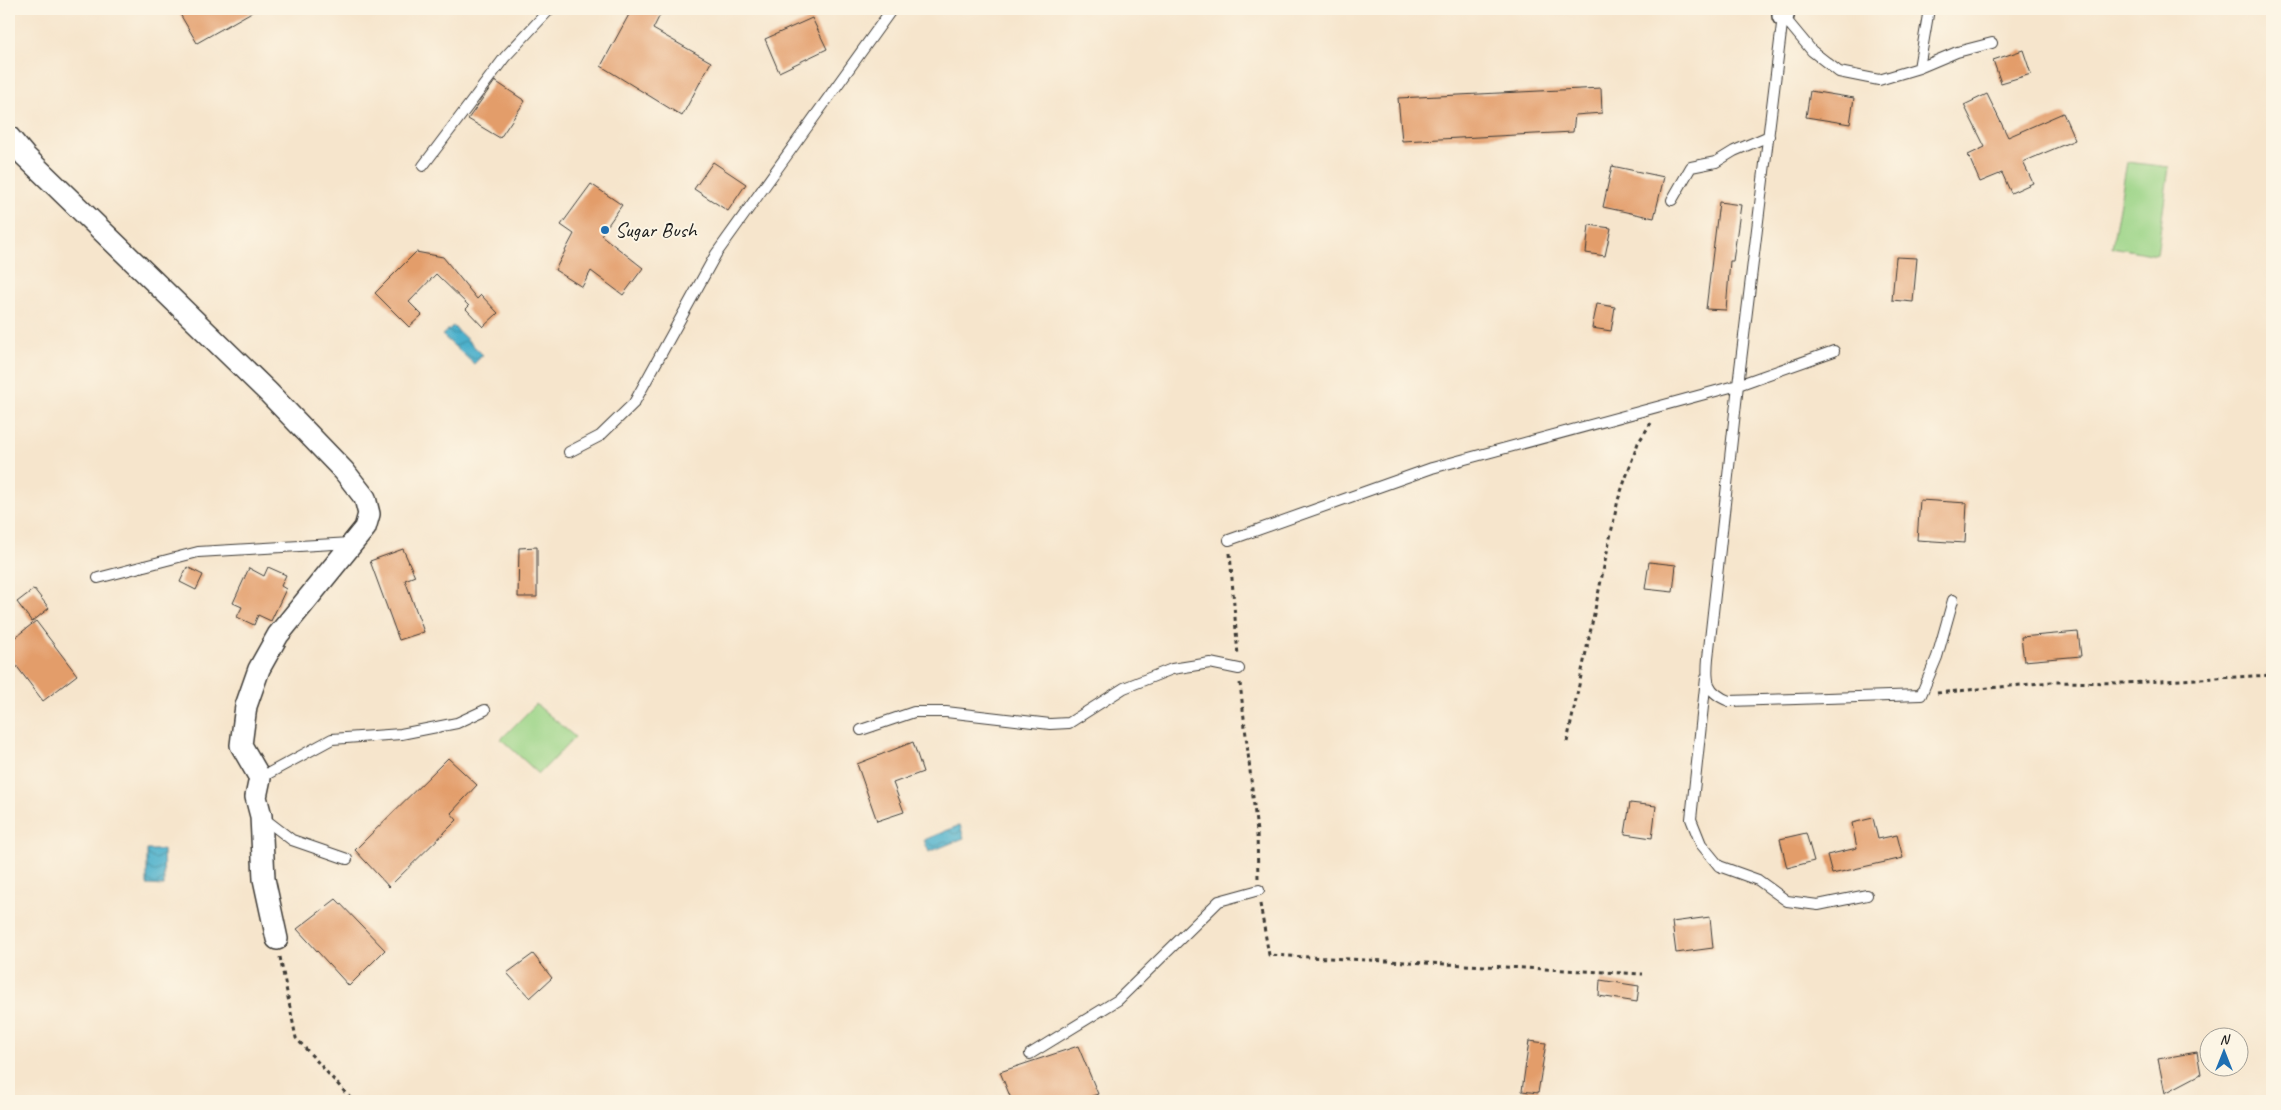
<svg xmlns="http://www.w3.org/2000/svg" width="2281" height="1110" font-family="Caveat,sans-serif">
<style>
.garden{fill:#9bd487;stroke:#5c7852}
.water{fill:url(#water-waves);stroke:#346674}
.building{fill:#e39d6a}
.lines{fill:none;stroke-linecap:round;stroke-linejoin:round}
.lane-casing{stroke:#3d3a36;stroke-width:12}
.street-casing{stroke:#3d3a36;stroke-width:24}
.path{stroke:#3d3a36;stroke-width:3;stroke-dasharray:4 4;stroke-linecap:butt}
.lane{stroke:#fff;stroke-width:10}
.street{stroke:#fff;stroke-width:21}
.poi-dot{fill:#1f6fb2;stroke:#fcf5e5;stroke-width:2}
.labels{text-anchor:middle;dominant-baseline:central;stroke-width:4;stroke-linejoin:round;paint-order:stroke}
.poi-label{font-size:21px;fill:#1c1c1c;stroke:#fcf5e5;text-anchor:start}
</style>
<defs>
<pattern id="water-waves" width="16" height="10" patternUnits="userSpaceOnUse" patternTransform="scale(1.25)"><rect width="16" height="10" fill="#4db1cc"/><path d="M0 5q4-4 8 0t8 0" fill="none" stroke="#3f8fa5"/></pattern>
</defs>
<rect width="100%" height="100%" fill="#fcf5e5"/>
<filter id="ink" filterUnits="userSpaceOnUse"><feTurbulence type="fractalNoise" baseFrequency=".02" numOctaves="2"/><feDisplacementMap in="SourceGraphic" scale="10" xChannelSelector="R" yChannelSelector="G"/><feConvolveMatrix kernelMatrix="1 2 1 2 8 2 1 2 1" color-interpolation-filters="sRGB"/></filter>
<filter id="wash" filterUnits="userSpaceOnUse"><feTurbulence type="fractalNoise" baseFrequency=".0096" numOctaves="4" result="noise"/><feDisplacementMap in="SourceGraphic" scale="20" xChannelSelector="R" yChannelSelector="G"/><feGaussianBlur stdDeviation="1.12" result="paint"/><feColorMatrix in="noise" values="0 0 0 0 0 0 0 0 0 0 0 0 0 0 0 0 0 1.4 0 .05"/><feComposite in="paint" operator="in"/></filter>
<g filter="url(#wash)">
<rect width="100%" height="100%" fill="#f6e5cc"/>
<path class="garden" d="M2127,162L2169,167L2157,255L2112,247Z
M536,704L575,737L539,774L501,739Z"/>
<path class="water" d="M453,326L483,355L474,364L442,335Z
M960,825L964,838L929,852L924,840Z
M147,850H163L164,886L147,885Z"/>
<g id="blocks">
<path class="building" d="M177,9H257L197,43Z
M632,9H663L653,29L711,62L682,116L601,66Z
M812,18L827,49L779,72L765,39Z
M2023,50L2031,74L2001,83L1993,60Z
M495,81L525,101L500,138L468,119Z
M1601,88L1602,113L1575,115L1573,132L1402,141L1398,98Z
M1810,91L1854,98L1850,124L1806,117Z
M1987,94L2008,137L2063,113L2075,140L2023,162L2033,183L2011,193L2002,173L1980,182L1968,155L1985,147L1964,105Z
M713,162L746,184L728,211L694,189Z
M1612,166L1664,177L1654,218L1603,207Z
M591,184L622,205L601,235L643,268L623,295L591,271L582,287L555,270L574,234L561,225Z
M1719,202L1741,205L1733,261H1730L1726,310L1706,309Z
M1589,225L1611,228L1605,256L1586,253Z
M416,252L443,257L477,299L481,295L498,313L483,327L466,309L469,306L436,274L409,302L422,315L409,327L375,293Z
M1896,257L1917,258L1913,302L1892,300Z
M1597,304L1615,307L1611,331L1592,328Z
M1920,500L1967,503L1965,543L1917,540Z
M537,547V597H518L519,548Z
M403,549L415,576L405,580L424,632L399,640L370,561Z
M1649,562L1676,565L1673,592L1645,589Z
M187,567L203,575L196,590L180,582Z
M268,567L286,575L281,586L286,589L271,621L258,615L254,625L237,617L242,607L233,603L249,568L264,576Z
M34,589L49,608L32,622L17,602Z
M36,621L77,675L43,701L9,656V642Z
M2078,632L2081,656L2024,661L2021,637Z
M913,742L923,772L893,783L904,812L877,821L857,764Z
M448,758L477,785L451,813L457,820L389,887L355,850Z
M1630,803L1656,806L1652,838L1625,834Z
M1873,818L1878,839L1897,835L1903,858L1832,874L1827,855L1857,848L1852,823Z
M1806,833L1814,861L1787,868L1780,839Z
M336,899L385,950L349,986L297,929Z
M1710,917L1713,948L1676,953L1672,922Z
M533,954L552,978L530,998L507,973Z
M1600,980L1639,986L1637,1002L1599,996Z
M1529,1041L1546,1043L1538,1093L1522,1091Z
M1078,1046L1098,1094L1078,1101H1012L1000,1072Z
M2197,1052L2201,1074L2165,1093L2158,1059Z"/>
</g>
</g>
<g filter="url(#ink)">
<use href="#blocks" fill-opacity="0" stroke="#3d3a36" stroke-width="1"/>
<g class="lines">
<g class="lane-casing">
<path id="lane" d="M1783,16L1738,385L1708,658C1706,681 1706,692 1729,701L1921,695L1937,657L1953,600
M1783,16L1812,51L1839,72L1879,80L1919,68L1957,52L1992,43
M1919,68L1929,9
M423,166L505,57L550,9
M1672,200L1691,167L1716,162L1734,151L1769,136
M569,452L600,436L634,403L716,254L892,9
M1229,540L1432,468L1738,385L1834,351
M98,578L198,552L351,543
M1706,678L1691,819L1701,844L1719,866L1758,880L1787,901L1818,905L1867,895
M861,730L914,712H946L1050,724L1069,723L1124,688L1172,669L1210,663L1239,669
M260,778L332,739L401,734L457,723L485,710
M262,817L292,840L347,859
M1030,1054L1118,1000L1219,901L1259,890"/>
</g>
<g class="street-casing">
<path id="street" d="M1783,16L1784,9
M9,137L25,156L268,392L344,471L365,498L369,514L365,528L278,635L259,669L246,706L241,745L260,778L256,797L261,816L264,879L277,939"/>
</g>
<path class="path" d="M1230,553L1238,656
M1240,683L1257,832L1258,878
M1937,693L2052,682L2125,683L2272,675
M1567,742L1618,500L1638,443L1651,423
M1260,904L1269,955L1643,974
M280,957L296,1038L353,1101"/>
<use href="#lane" class="lane"/>
<use href="#street" class="street"/>
</g>
</g>
<circle class="poi-dot" cx="605" cy="230" r="5"/>
<g class="labels">
<g class="poi-label">
<text x="615" y="230">Sugar Bush</text>
</g>
</g>
<rect width="2281" height="1110" fill="none" stroke="#fcf5e5" stroke-width="30"/>
<g transform="translate(2224 1052)"><circle r="24" fill="#fcf5e5" stroke="#a29e95"/>
<path d="M0-4L9 19L0 12L-9 19Z" fill="#1f6fb2"/>
<text y="-8" font-size="14" font-weight="bold" text-anchor="middle" fill="#1c1c1c">N</text>
</g>
</svg>
